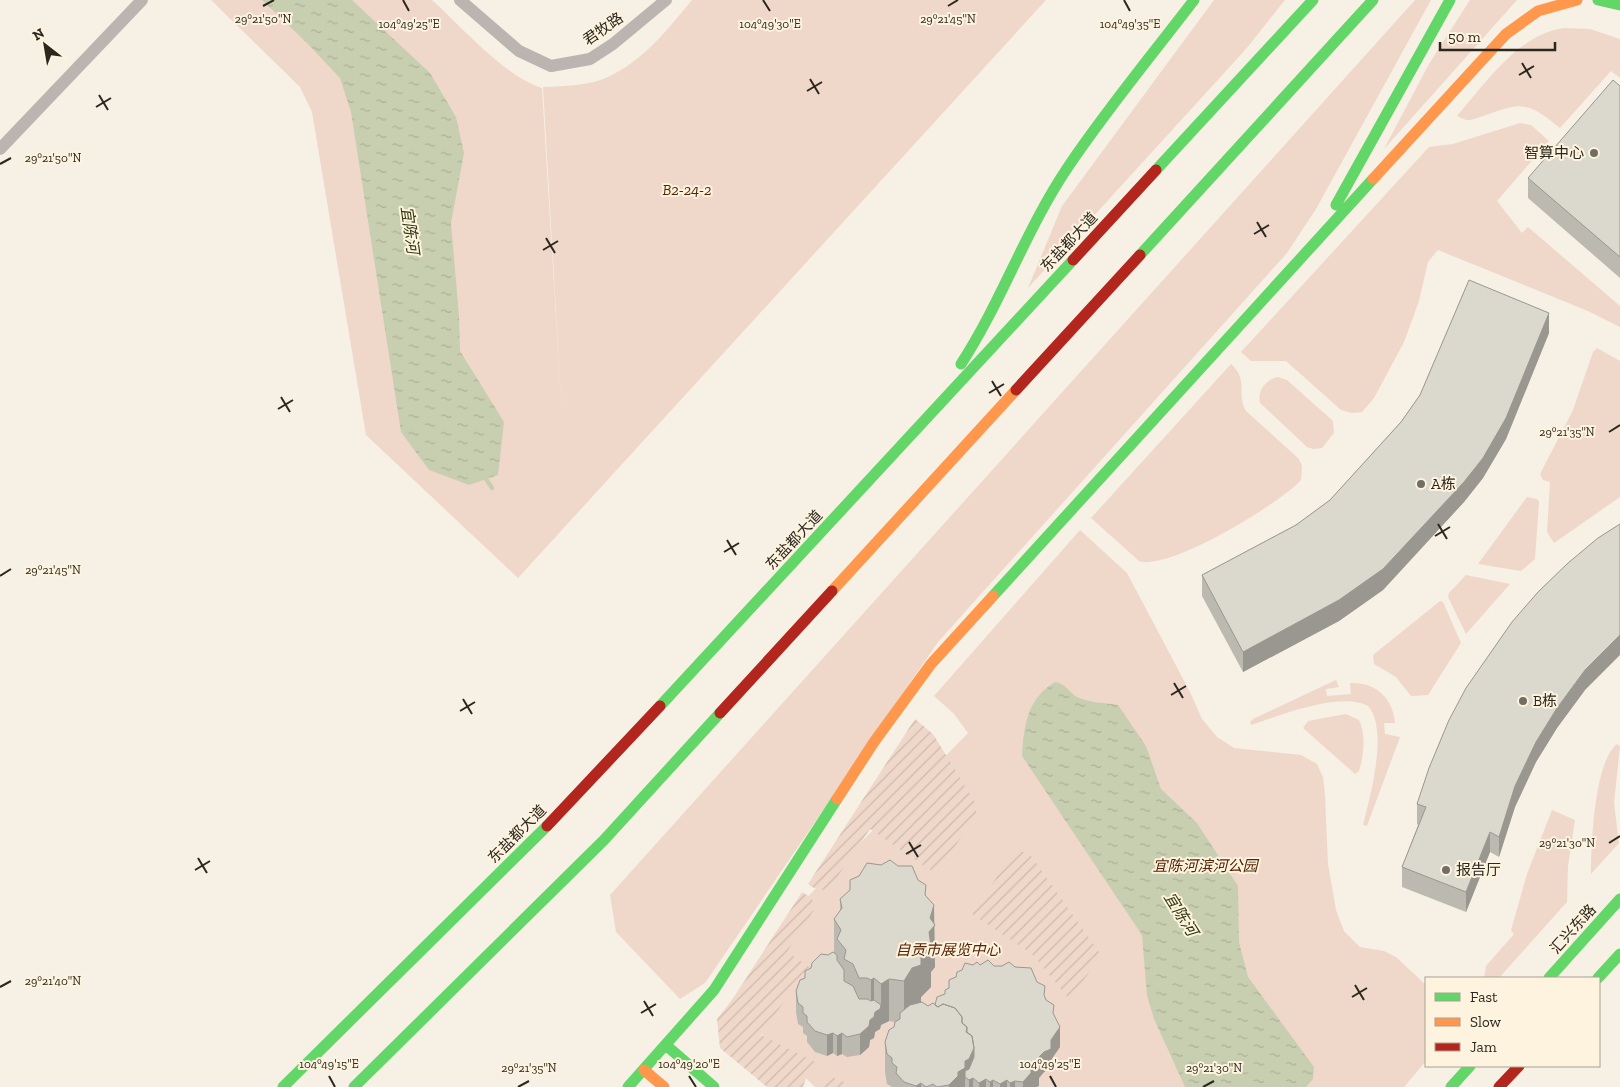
<svg xmlns="http://www.w3.org/2000/svg" width="1620" height="1087" font-family="'Zilla Slab','Noto Sans SC',serif">
<style>
.green{fill:#efd8ca}
.garden{fill:url(#garden-furrows)}
.water{fill:url(#water-ripples)}
.lines{fill:none;stroke-linecap:round;stroke-linejoin:round}
.stream{stroke:#c8ceb0;stroke-width:4.5}
.street{stroke:#bab5b0;stroke-width:12}
.fast{stroke:#63d668;stroke-width:11}
.slow{stroke:#ff974d;stroke-width:11}
.jam{stroke:#b3261e;stroke-width:11}
.wall{fill:#bcbab0}
.shaded-wall{fill:#999790}
.building{fill:#dbd8cd;stroke:#999790}
.ticks{fill:none;stroke:#2c271e;stroke-width:2}
.poi-dot{fill:#736d64;stroke:#fdf3de;stroke-width:2}
.labels{text-anchor:middle;dominant-baseline:central;stroke-width:4;stroke-linejoin:round;paint-order:stroke}
.street-label{font-size:15px;fill:#2c271e;stroke:#fdf3de}
.poi-label{font-size:15px;fill:#2c271e;stroke:#fdf3de;text-anchor:start}
.park-label{font-size:15px;font-style:italic;fill:#562305;stroke:#fdf3de}
.water-label{font-size:16px;font-style:italic;fill:#2f3a0d;stroke:#fdf3de}
.ticks-label{font-size:12px;text-anchor:middle;fill:#2c271e;stroke:#fdf3de;stroke-width:4;stroke-linejoin:round;paint-order:stroke}
</style>
<defs>
<pattern id="garden-furrows" width="10" height="10" patternUnits="userSpaceOnUse" patternTransform="scale(1.25)"><rect width="10" height="10" fill="#efd8ca"/><path d="M-1 1l2-2M0 10L10 0M9 11l2-2" fill="none" stroke="#cdb9ad"/></pattern>
<pattern id="water-ripples" width="26" height="14" patternUnits="userSpaceOnUse" patternTransform="scale(1.25)"><rect width="26" height="14" fill="#c8ceb0"/><path d="M2 4q2-2 4 0t4 0M15 11q2-2 4 0t4 0" fill="none" stroke="#acb197"/></pattern>
</defs>
<rect width="100%" height="100%" fill="#f6f0e5"/>
<path class="green" d="M211,0H432C462,27 504,76 542,88L562,415L543,87C564,86 589,86 608,77C643,61 668,29 692,0H1046L518,578L366,435L312,112L300,87Z
M1214,0H1285L1246,49L1028,288L1062,206Z
M1415,0H1431L1316,209L1287,253L938,642L705,983L680,999L616,932L610,895Z
M1470,0H1517L1384,149L1429,64Z
M1565,28L1590,29L1620,39V78L1611,71L1560,128C1521,95 1517,106 1471,120H1466L1457,116C1486,83 1519,33 1565,28Z
M1520,123L1531,125L1549,141L1497,201L1522,233L1528,227L1620,306V327L1588,311L1438,250L1428,262L1419,301L1404,342L1374,398L1362,412L1352,413L1341,410L1286,361H1251L1241,352L1429,147L1453,144Z
M1597,348L1620,361V497L1554,543L1547,532L1550,482L1543,480L1540,474L1573,410L1593,352Z
M1231,364C1249,380 1236,394 1246,411L1298,458L1302,465L1301,480C1281,503 1167,572 1139,561L1091,518Z
M1278,377L1287,380L1333,421L1334,433L1322,448L1313,449L1307,447L1260,403C1257,391 1266,379 1278,377Z
M1527,497L1537,499L1539,502L1535,559L1521,571L1478,564Z
M1080,530L1127,573L1190,692L1202,719L1217,737L1234,748L1301,755L1317,764L1323,777L1325,795L1328,864L1336,910L1344,931L1360,947L1384,951L1396,957L1426,985V1061L1404,1087H815L730,1003L782,923L968,733L954,714L934,696Z
M1466,575L1510,584L1466,634L1448,597L1449,593Z
M1440,601L1443,602L1461,643L1428,695L1411,696L1396,677L1374,664L1373,655Z
M1336,680L1339,687L1326,689L1327,696L1351,694L1350,683C1376,682 1393,698 1395,723H1384L1385,734L1400,737L1367,826L1363,825C1370,797 1389,729 1368,706C1340,691 1281,715 1251,725L1250,722L1253,719Z
M1346,714L1359,720C1366,734 1364,756 1359,771L1355,774L1303,728L1308,721Z
M1617,744L1620,746L1614,803L1619,843L1591,874C1591,846 1594,762 1617,744Z
M1552,810L1575,820L1568,866L1567,902L1499,978H1484L1486,966L1514,934L1511,930L1527,874Z"/>
<path class="garden" d="M915,719L933,734L976,804V816L936,874L870,829L831,886C822,893 816,890 808,884Z
M1018,852H1026L1032,857L1101,955L1070,1000L1032,954L972,914L1011,856Z
M802,892L812,898L814,910L787,952L820,974L818,977L802,976L761,1035L819,1064L807,1075L803,1087H767L720,1048L717,1019L735,996Z
M830,1077L842,1080L847,1087H820L825,1080Z"/>
<path class="water" d="M262,0H352L430,73L456,117L464,153L451,223L459,316L460,351L504,422L498,475L469,485L429,470L401,432L351,112L340,78L307,43Z
M1055,682C1068,684 1070,696 1082,699C1093,703 1107,703 1118,705L1146,746L1161,789L1197,823L1238,886L1239,942L1248,977L1314,1067L1313,1079L1306,1087H1185L1154,1019L1147,995L1142,935L1022,756C1024,725 1027,699 1055,682Z"/>
<g class="lines">
<path class="stream" d="M483,474L492,488"/>
<path class="street" d="M460,0L519,51L551,66L590,59L613,44L666,0
M0,149L142,0"/>
<path class="fast" d="M1598,0L1620,5
M1156,170L1313,0
M1336,205L1450,0
M1140,255L1373,0
M961,364C1002,301 1026,229 1068,167C1107,109 1152,55 1194,0
M993,596L1373,179
M660,706L1073,260
M1549,978L1620,899
M1598,978L1620,954
M667,1046L714,1087
M283,1087L547,826
M354,1087L604,840L720,713
M628,1087L714,990L837,799
M1451,1087L1470,1066"/>
<path class="slow" d="M1373,179L1506,34L1538,11L1577,0
M832,591L1016,390
M837,799L874,742L931,664L993,596
M644,1070L664,1087"/>
<path class="jam" d="M1073,260L1156,170
M1016,390L1140,255
M720,713L832,591
M547,826L660,706
M1499,1087L1519,1066"/>
</g>
<path class="wall" d="M1620,86V278L1528,198V178Z
M1549,333L1506,439L1483,478L1464,502L1383,590L1339,621L1243,672L1202,596V575L1296,525L1330,500L1401,422L1420,395Z
M1585,690L1557,728L1536,762L1515,807L1499,857L1490,852L1466,912L1402,887V867L1418,825L1417,824V804Z
M918,880L926,896L934,924L935,967L931,972V987L921,997V1003L928,1006L935,1005L945,994L956,977L973,965L994,966L1045,998L1054,1015L1060,1047L1051,1060V1069L1044,1072L1039,1078V1086L1036,1087H892L887,1084L885,1072V1042L894,1027L895,1022L889,1021L881,1025L880,1029L875,1032L874,1038L870,1040L869,1047L860,1055L847,1057L842,1054L837,1056L833,1053L827,1056L815,1052L807,1042V1036L803,1033V1027L798,1024L796,1012V991L811,968L828,955L834,953V919L840,912V899Z"/>
<path class="shaded-wall" d="M1549,313V333L1506,439L1483,478L1464,502L1383,590L1339,621L1243,672V652Z
M1620,635V655L1585,690L1557,728L1536,762L1515,807L1499,857V837L1515,786L1536,742L1557,708L1585,670Z
M1490,832V852L1466,912V892Z
M934,905L935,967L931,972V987L921,997V1006L904,1022V981L921,955L929,932L930,918Z
M874,978V1018L875,1012L881,1005V984L889,979V1021L881,1025L880,1029L875,1032L874,1038L870,1040L869,1047L860,1055V1034L871,1019V980Z
M1060,1027V1047L1051,1060V1069L1044,1072L1039,1078V1086L1036,1087H1023V1082Z
M833,1033V1053L827,1056V1035Z
M842,1033V1054L837,1056V1036Z
M974,1048L973,1087H969V1080L965,1077V1087H949V1085Z
M986,1079V1087H979V1083Z
M993,1080V1087H990V1082Z
M1007,1080V1087H1000V1084Z
M1015,1081V1087H1010V1083Z
M921,1083V1087H916V1086Z"/>
<path class="building" d="M1613,80L1620,86V257L1528,178Z
M1469,280L1549,313L1506,418L1483,458L1464,482L1383,569L1339,600L1243,652L1202,575L1296,525L1330,500L1401,422L1420,395Z
M1620,524V635L1585,670L1557,708L1536,742L1515,786L1499,837L1490,832L1466,892L1402,867L1426,807L1417,804L1429,768L1449,720L1466,688L1512,622L1538,592L1568,563L1598,538Z
M890,860L898,866H912L918,880L926,885L925,895L934,905L930,918L935,925L929,932L931,946L921,955V965L912,968L904,981L889,979L881,984L874,978L871,980L867,978H859L853,964L844,959L846,950L837,939L841,930L834,919L842,908L840,899L850,890V880L859,876L867,863L881,865Z
M833,952L837,955V960L844,970V981L853,986L859,999H867L871,1001L874,1000L881,1005L880,1009L875,1012L874,1017L870,1020L869,1026L860,1034L847,1037L842,1033L837,1036L833,1033L827,1035L815,1031L807,1022V1016L803,1013V1007L798,1003L796,991L800,980L805,978V971L811,968L812,963L821,954L828,955Z
M988,960L994,966H1002L1009,962L1015,967L1031,968L1037,982L1045,986L1044,995L1046,1000L1054,1005L1053,1013L1060,1027L1051,1040V1049L1044,1052L1039,1057V1066L1031,1069V1073L1023,1082L1015,1081L1010,1083L1007,1080L1000,1084L993,1080L990,1082L986,1079L979,1083L973,1078L969,1080L965,1077V1071L969,1069L974,1057V1048L972,1036L967,1032V1027L962,1023V1017L955,1008L943,1004L938,1007L935,1005L937,997L945,994V990L949,988V980L956,977L957,972L962,970L965,963L973,965L977,962L980,965Z
M922,1002L928,1006L933,1003L938,1007L943,1004L955,1008L962,1017V1023L967,1027L966,1032L972,1036L974,1048L969,1059L965,1061V1068L958,1072V1076L949,1085L937,1087L933,1084L926,1087L921,1083L916,1086L904,1082L896,1073L897,1067L892,1063V1058L887,1054L885,1042L889,1030L894,1027L895,1022L900,1019V1013L910,1005Z"/>
<path class="ticks" d="M403,0L409,11M763,0L770,11M1124,0L1130,11M263,6L274,0M948,6L958,0M1522,63L1531,78M1519,75L1534,66M810,79L819,94M807,91L822,82M99,95L108,110M96,107L111,98M0,164L11,158M1257,222L1266,237M1254,234L1269,225M546,238L555,253M543,250L558,241M992,381L1001,396M989,393L1004,384M281,397L290,412M278,409L293,400M1609,432L1620,425M1438,524L1447,539M1435,536L1450,527M727,540L736,555M724,552L739,543M0,576L11,569M1174,683L1183,698M1171,695L1186,686M463,699L472,714M460,711L475,702M909,842L918,857M1609,843L1620,836M906,854L921,845M198,858L207,873M195,870L210,861M1355,985L1364,1000M0,987L11,981M1352,997L1367,988M644,1001L653,1016M641,1013L656,1004M329,1076L335,1087M689,1076L696,1087M1050,1076L1056,1087M518,1087L529,1081M1203,1087L1214,1081"/>
<g class="poi-dot">
<circle cx="1594" cy="153" r="5"/>
<circle cx="1421" cy="484" r="5"/>
<circle cx="1523" cy="701" r="5"/>
<circle cx="1446" cy="870" r="5"/>
</g>
<g class="labels">
<g class="street-label">
<text transform="translate(603 29) rotate(-35)">君牧路</text>
<text transform="translate(1069 242) rotate(-47)">东盐都大道</text>
<text transform="translate(794 540) rotate(-47)">东盐都大道</text>
<text transform="translate(517 834) rotate(-45)">东盐都大道</text>
<text transform="translate(1573 929) rotate(-48)">汇兴东路</text>
</g>
<g class="poi-label">
<text x="1584" y="153" text-anchor="end">智算中心</text>
<text x="1431" y="484">A栋</text>
<text x="1533" y="701">B栋</text>
<text x="1456" y="870">报告厅</text>
</g>
<g class="park-label">
<text x="687" y="190">B2-24-2</text>
<text x="1205" y="866">宜陈河滨河公园</text>
<text x="948" y="950">自贡市展览中心</text>
</g>
<g class="water-label">
<text transform="translate(410 230) rotate(82)">宜陈河</text>
<text transform="translate(1181 914) rotate(58)">宜陈河</text>
</g>
</g>
<g class="ticks-label">
<text x="263" y="23">29°21'50"N</text>
<text x="948" y="23">29°21'45"N</text>
<text x="409" y="28">104°49'25"E</text>
<text x="770" y="28">104°49'30"E</text>
<text x="1130" y="28">104°49'35"E</text>
<text x="53" y="162">29°21'50"N</text>
<text x="1567" y="436">29°21'35"N</text>
<text x="53" y="574">29°21'45"N</text>
<text x="1567" y="847">29°21'30"N</text>
<text x="53" y="985">29°21'40"N</text>
<text x="329" y="1068">104°49'15"E</text>
<text x="689" y="1068">104°49'20"E</text>
<text x="1050" y="1068">104°49'25"E</text>
<text x="529" y="1072">29°21'35"N</text>
<text x="1214" y="1072">29°21'30"N</text>
</g>
<rect x="1425" y="977" width="175" height="90" fill="#fdf3de" stroke="#a9a191"/>
<rect x="1435" y="993" width="25" height="8" fill="#63d668" stroke="#a9a191"/>
<text x="1470" y="1002" font-size="15" fill="#2c271e">Fast</text>
<rect x="1435" y="1018" width="25" height="8" fill="#ff974d" stroke="#a9a191"/>
<text x="1470" y="1027" font-size="15" fill="#2c271e">Slow</text>
<rect x="1435" y="1043" width="25" height="8" fill="#b3261e" stroke="#a9a191"/>
<text x="1470" y="1052" font-size="15" fill="#2c271e">Jam</text>
<g transform="translate(45 45) rotate(329)" stroke="#fdf3de" stroke-width="4" paint-order="stroke">
<path d="M0-4L9 19L0 12L-9 19Z" fill="#2c271e"/>
<text y="-8" font-size="14" font-weight="bold" text-anchor="middle" fill="#2c271e">N</text>
</g>
<path d="M1440 42v8h115v-8" fill="none" stroke="#2c271e" stroke-width="2.5"/>
<text x="1448" y="42" font-size="15" fill="#2c271e" stroke="#fdf3de" stroke-width="4" paint-order="stroke">50 m</text>
</svg>
